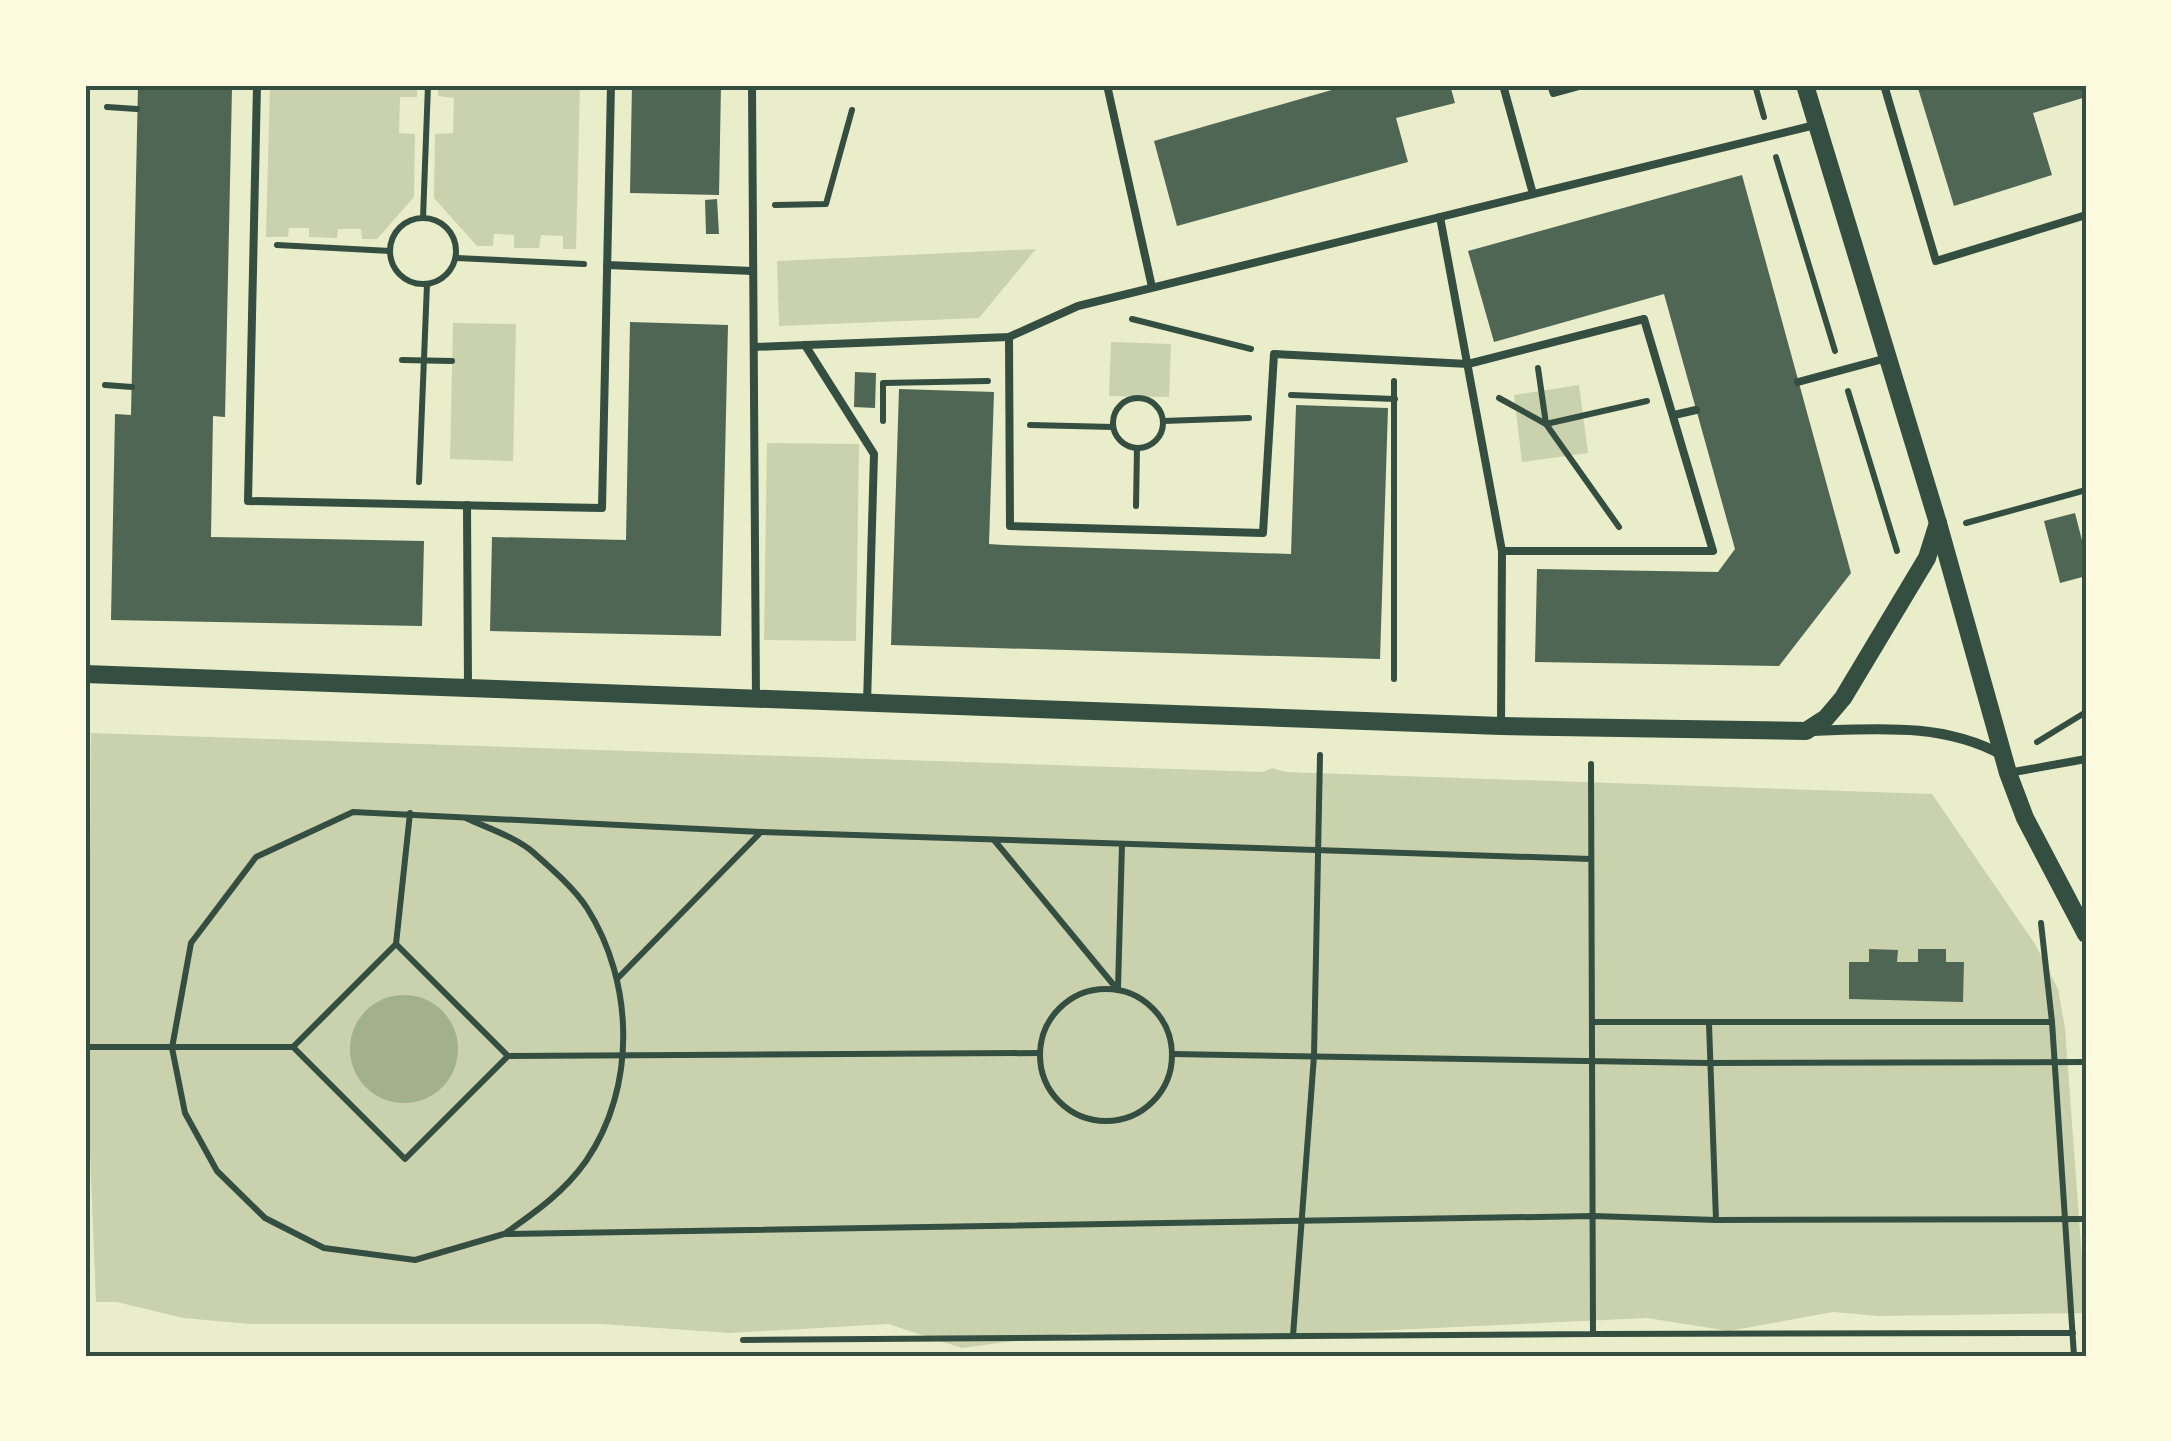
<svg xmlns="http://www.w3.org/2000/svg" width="2171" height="1441" viewBox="0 0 2171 1441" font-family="'Exo 2',sans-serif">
	<rect width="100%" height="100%" fill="#e9edc9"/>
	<g fill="#cad2ad">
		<path d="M270,85H417V97H400L399,133L415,134L414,197L377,239H362L361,229H338L337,238L309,237V228H289L288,237H266Z"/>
		<path d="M438,85H580L576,249H563V236L541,235L539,248H514V235L494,234L493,246H477L434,198L435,134L453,133L454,98L438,96Z"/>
		<path d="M1036,249L979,318L779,326L777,261Z"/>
		<path d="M453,323L516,324L513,461L450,459Z"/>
		<path d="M1111,342L1171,344L1169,397L1109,396Z"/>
		<path d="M1579,385L1588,453L1522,462L1514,395Z"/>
		<path d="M767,443L859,444L856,641L764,640Z"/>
		<path d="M91,733L1263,772L1272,768L1286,772L1932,794L2035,944L2058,989L2065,1028L2086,1313L1879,1316L1833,1312L1729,1331L1647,1318L1225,1338L1073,1333L962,1348L888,1324L729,1333L602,1324H250L183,1318L117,1302H96L88,1104Z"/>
	</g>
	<circle fill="#a3b18a" cx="404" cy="1049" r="54"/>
	<g fill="#4f6655">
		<path d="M138,85L232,88L225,417L213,416L211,537L424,541L422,626L111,620L115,414L131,415Z"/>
		<path d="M632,85H721L719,195L630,193Z"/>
		<path d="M1349,85H1450L1455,103L1396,118L1408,162L1177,226L1154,141Z"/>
		<path d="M1917,85H2086V97L2033,113L2052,175L1954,206Z"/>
		<path d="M1742,175L1851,573L1779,666L1535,662L1537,569L1718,572L1735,549L1664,294L1494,342L1468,251Z"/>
		<path d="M717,199L719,234H706L705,200Z"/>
		<path d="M630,322L728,325L721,636L490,631L492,537L626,540Z"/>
		<path d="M855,372L876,373L875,408L854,407Z"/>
		<path d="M899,389L994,392L989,544L1004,545L1291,554L1296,405L1388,408L1380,659L891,645Z"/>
		<path d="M2075,513L2086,556V576L2060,583L2044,521Z"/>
		<path d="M1869,949L1898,950L1897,962H1918V949H1946V962H1964L1963,1002L1849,999V962H1869Z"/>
	</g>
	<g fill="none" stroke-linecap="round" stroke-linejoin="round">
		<g stroke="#344e41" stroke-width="6">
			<path d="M1550,85L1553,94L1586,85"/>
			<path d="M1755,85L1764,117"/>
			<path d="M107,107L137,109"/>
			<path d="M1776,157L1835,351"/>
			<path d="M775,205L826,204L852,110"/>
			<path d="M423,218L428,85"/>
			<circle cx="423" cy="251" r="33"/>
			<path d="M277,245L390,251"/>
			<path d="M456,258L584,264"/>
			<path d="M1132,319L1251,349"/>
			<path d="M402,360L452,361"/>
			<path d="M1538,368L1546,424L1619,527"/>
			<path d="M105,385L132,387"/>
			<path d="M1848,391L1897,551"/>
			<path d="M1291,395L1395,399"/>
			<path d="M1499,398L1546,424L1647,401"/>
			<circle cx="1138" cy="423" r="25"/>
			<path d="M883,421V383L988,381"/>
			<path d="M1163,421L1249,418"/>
			<path d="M1030,425L1113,427"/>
			<path d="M419,482L427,284"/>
			<path d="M1136,506L1137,448"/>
			<path d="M1966,523L2086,490"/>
			<path d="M1394,679V381"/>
			<path d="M2037,742L2086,712"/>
			<path d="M466,818C487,828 516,837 534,853C551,868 575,889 587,908C634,982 637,1087 586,1161C565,1191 537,1211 507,1232"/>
			<path d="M994,840L1117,989"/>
			<path d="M1591,859L761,832L353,812L256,857L191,943L172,1048L185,1113L217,1171L265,1218L324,1248L415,1260L504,1234L1593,1216L1716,1220L2086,1219"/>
			<path d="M396,944L410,813"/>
			<path d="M618,978L761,832"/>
			<path d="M1118,988L1122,844"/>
			<circle cx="1106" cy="1055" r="66"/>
			<path d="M1592,1022H2052L2041,923"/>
			<path d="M2052,1022L2074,1356"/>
			<path d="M1709,1024L1716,1220"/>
			<path d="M85,1047H293L396,944L508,1056"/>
			<path d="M293,1047L405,1159L508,1056L1040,1053"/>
			<path d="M1172,1054L1708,1063L2086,1062"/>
			<path d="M1593,1334L2073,1333"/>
			<path d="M1293,1336L1314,1056L1320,755"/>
			<path d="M743,1340L1593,1334L1591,764"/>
		</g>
		<g stroke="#344e41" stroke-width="8">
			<path d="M257,85L248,501L602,508L611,85"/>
			<path d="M752,85L756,699"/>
			<path d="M1107,85L1152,287"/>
			<path d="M1503,85L1533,194"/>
			<path d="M1884,85L1936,261L2086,215"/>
			<path d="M1440,217L1502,551L1501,726"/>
			<path d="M607,265L753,271"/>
			<path d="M1009,337L1010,526L1263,533L1274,354L1468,364L1644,319L1713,551H1502"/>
			<path d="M805,345L874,454L867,704"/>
			<path d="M754,347L1009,337L1078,306L1815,125"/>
			<path d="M1798,382L1887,358"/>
			<path d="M1674,415L1696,410"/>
			<path d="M467,505L468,686"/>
			<path d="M2008,773L2086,759"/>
		</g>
		<path stroke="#344e41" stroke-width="10" d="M1809,731C1875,729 1943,722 2002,755"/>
		<g stroke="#344e41" stroke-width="18">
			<path d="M1805,85L1938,523L2008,773L2025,818L2086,934"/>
			<path d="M85,674L1501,726L1806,731L1826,718L1843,698L1927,558L1938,523"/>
		</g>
	</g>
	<rect width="2171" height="1441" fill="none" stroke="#fefae0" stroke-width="175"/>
	<rect x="88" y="88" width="1996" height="1266" fill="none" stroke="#344e41" stroke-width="4"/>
</svg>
